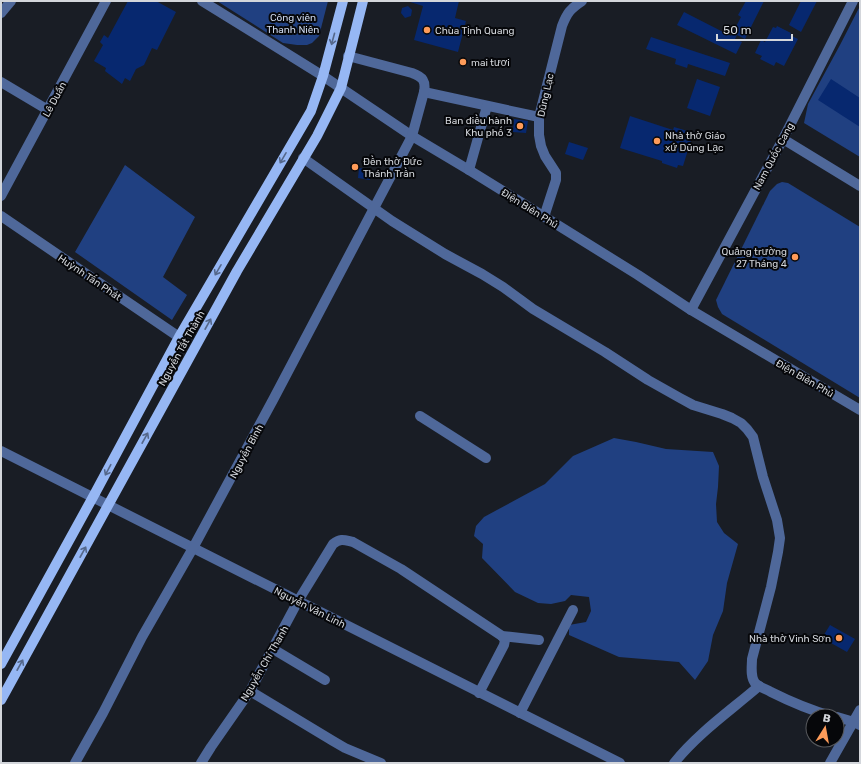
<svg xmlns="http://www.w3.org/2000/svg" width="861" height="764" viewBox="0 0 861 764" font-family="Rubik,sans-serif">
	<rect width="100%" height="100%" fill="#191d25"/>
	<g fill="#204081">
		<path d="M217,1H328L319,36L312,43L307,45H297L283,43Z"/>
		<path d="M860,6V157L804,123L808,104L840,45Z"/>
		<path d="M125,165L195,217L163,277L187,295L172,320L75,252Z"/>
		<path d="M782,182L788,183L860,227V398L722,314L718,307L716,300L770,191L777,184Z"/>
		<path d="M614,438L636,442L666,449L713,452L719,466L718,487L716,504L717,522L724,533L738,544L727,583L723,611L713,635L708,661L695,680L679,662L619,657L569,635V625L586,622L591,611L589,597L571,595L565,601L551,604L538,603L515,592L482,558L483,544L474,536L476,526L484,517L545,484L573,456Z"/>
	</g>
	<g fill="#07286f">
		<path d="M128,1H156L176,12L157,50L152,48L144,65L136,69L130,81L125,78L122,84L105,71L106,68L94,61L103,45L100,42L104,35L108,38Z"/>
		<path d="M407,1H459L455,18L466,21L458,52L414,40L423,6Z"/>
		<path d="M746,1H764L745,39L737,35L735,39L742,42L736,54L677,25L684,12L731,36L741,17L738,15Z"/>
		<path d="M801,1H817L801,32L789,25Z"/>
		<path d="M408,6L412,10L411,16L405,18L401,13L402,8Z"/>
		<path d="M777,26L791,33L790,35L798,39L784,66L776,62L774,66L760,59L762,56L755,53L761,40L765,42L773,27L776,28Z"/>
		<path d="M651,37L730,63L725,76L688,64L687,68L675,64L676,59L646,49Z"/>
		<path d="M697,79L720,87L710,116L687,108Z"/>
		<path d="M831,79L860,98V127L818,100Z"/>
		<path d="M630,116L673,130L674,127L691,132L690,133L693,134L683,166L678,165L677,168L662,163V161L620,148Z"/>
		<path d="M514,119L528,121L526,133L513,132Z"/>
		<path d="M569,142L588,148L583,160L565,154Z"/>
		<path d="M359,168L371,169L370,180L358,178Z"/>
		<path d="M830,625L855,639L847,652L822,638Z"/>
	</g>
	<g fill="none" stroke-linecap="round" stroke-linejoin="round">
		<g stroke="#4f689a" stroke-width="10">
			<path d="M202,1L323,76L412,136L469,170L638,275L691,310L860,410"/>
			<path d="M1,13L11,1"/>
			<path d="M1,82L48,110"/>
			<path d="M424,92L539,117"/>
			<path d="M783,139L860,186"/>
			<path d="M303,158L392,221L445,254L482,274L503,287L533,309L605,352L648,380L680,398L693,405L722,414L732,418L741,423L747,429L753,437L763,477L777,520L780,538L778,552L771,587L752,659C752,666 750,676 755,683C759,687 766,689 771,692C791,702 810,710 831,716"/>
			<path d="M469,170L487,106"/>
			<path d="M1,196L106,1"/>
			<path d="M1,216L179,337"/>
			<path d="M544,217L556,180V173L545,156L541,146L539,135V117L562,26C567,13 570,9 582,1"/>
			<path d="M691,310L783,139L853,1"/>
			<path d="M420,416L486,458"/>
			<path d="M1,451C208,554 413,660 620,763"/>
			<path d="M273,649L325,680"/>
			<path d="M250,691L333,741L345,748L381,763"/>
			<path d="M479,693L504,645L505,640L502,636"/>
			<path d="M520,713L573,610"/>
			<path d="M837,717L854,722L860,725"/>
			<path d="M75,763L103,713L142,637L193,548L274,398L412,136L424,92C426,81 423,77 412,73L348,56"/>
			<path d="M201,763L211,747L250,691L298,601L333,544C341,538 344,540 353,542L401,569L502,636L539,640"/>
			<path d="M674,763C698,733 730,711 759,686"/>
			<path d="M830,763L860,710"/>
		</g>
		<g stroke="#96b7f4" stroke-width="10">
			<path d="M1,664L93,497L179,337L311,111L323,76L343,1"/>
			<path d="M1,700L237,271L317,136L341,88L363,1"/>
		</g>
	</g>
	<defs><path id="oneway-shaft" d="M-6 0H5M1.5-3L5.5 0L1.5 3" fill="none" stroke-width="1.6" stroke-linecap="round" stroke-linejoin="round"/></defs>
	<g stroke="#55688b">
		<use href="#oneway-shaft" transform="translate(333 39) rotate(105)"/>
		<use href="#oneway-shaft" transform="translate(283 158) rotate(120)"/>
		<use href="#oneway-shaft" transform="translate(218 270) rotate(120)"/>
		<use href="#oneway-shaft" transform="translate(208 324) rotate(-61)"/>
		<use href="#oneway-shaft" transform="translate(145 438) rotate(-61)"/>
		<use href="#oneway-shaft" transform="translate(108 470) rotate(118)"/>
		<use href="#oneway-shaft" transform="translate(83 552) rotate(-61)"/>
		<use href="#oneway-shaft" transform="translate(20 665) rotate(-61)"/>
	</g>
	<g fill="#fe9b59" stroke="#06070a" stroke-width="1.5">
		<circle cx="427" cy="30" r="4"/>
		<circle cx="463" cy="62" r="4"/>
		<circle cx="520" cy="126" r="4"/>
		<circle cx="657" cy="141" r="4"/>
		<circle cx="355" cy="167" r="4"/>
		<circle cx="795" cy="257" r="4"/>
		<circle cx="839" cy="638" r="4"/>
	</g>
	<g text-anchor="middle" stroke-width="4" stroke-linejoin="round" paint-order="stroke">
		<g font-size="10" fill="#cdd8ed" stroke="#06070a">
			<text x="293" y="21">Công viên<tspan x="293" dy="12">Thanh Niên</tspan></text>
		</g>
		<g font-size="10" fill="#d3d6db" stroke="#06070a" text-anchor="start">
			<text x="435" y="34">Chùa Tịnh Quang</text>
			<text x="471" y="66">mai tươi</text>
			<text x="512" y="124" text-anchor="end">Ban điều hành<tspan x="512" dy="12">Khu phố 3</tspan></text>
			<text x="665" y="139">Nhà thờ Giáo<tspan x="665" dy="12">xứ Dũng Lạc</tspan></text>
			<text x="363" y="165">Đền thờ Đức<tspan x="363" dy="12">Thánh Trần</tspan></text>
			<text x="787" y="255" text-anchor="end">Quảng trường<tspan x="787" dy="12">27 Tháng 4</tspan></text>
			<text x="831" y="642" text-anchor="end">Nhà thờ Vinh Sơn</text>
		</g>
		<g font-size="10" fill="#d3d6db" stroke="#06070a">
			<text transform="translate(545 95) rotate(-77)" y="4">Dũng Lạc</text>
			<text transform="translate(54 99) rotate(-62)" y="4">Lê Duẩn</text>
			<text transform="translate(773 156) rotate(-62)" y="4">Nam Quốc Cang</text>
			<text transform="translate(530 208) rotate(32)" y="4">Điện Biên Phủ</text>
			<text transform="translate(90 277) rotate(34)" y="4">Huỳnh Tấn Phát</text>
			<text transform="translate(181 348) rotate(-61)" y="4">Nguyễn Tất Thành</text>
			<text transform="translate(805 378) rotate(30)" y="4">Điện Biên Phủ</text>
			<text transform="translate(246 451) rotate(-62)" y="4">Nguyễn Bình</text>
			<text transform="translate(310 607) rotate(27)" y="4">Nguyễn Văn Linh</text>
			<text transform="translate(264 663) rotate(-60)" y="4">Nguyễn Chí Thanh</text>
		</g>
	</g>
	<rect width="861" height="764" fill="none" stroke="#d3d6db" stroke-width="4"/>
	<g transform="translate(825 728) rotate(11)"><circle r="19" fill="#06070a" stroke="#585a5e"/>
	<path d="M0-3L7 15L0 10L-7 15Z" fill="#fe9b59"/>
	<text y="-6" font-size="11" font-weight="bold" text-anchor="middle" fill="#d3d6db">B</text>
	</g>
	<path d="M717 34v6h75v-6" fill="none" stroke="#d3d6db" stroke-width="2"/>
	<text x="723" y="34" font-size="12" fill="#d3d6db" stroke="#06070a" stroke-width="3" paint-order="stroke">50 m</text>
</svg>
